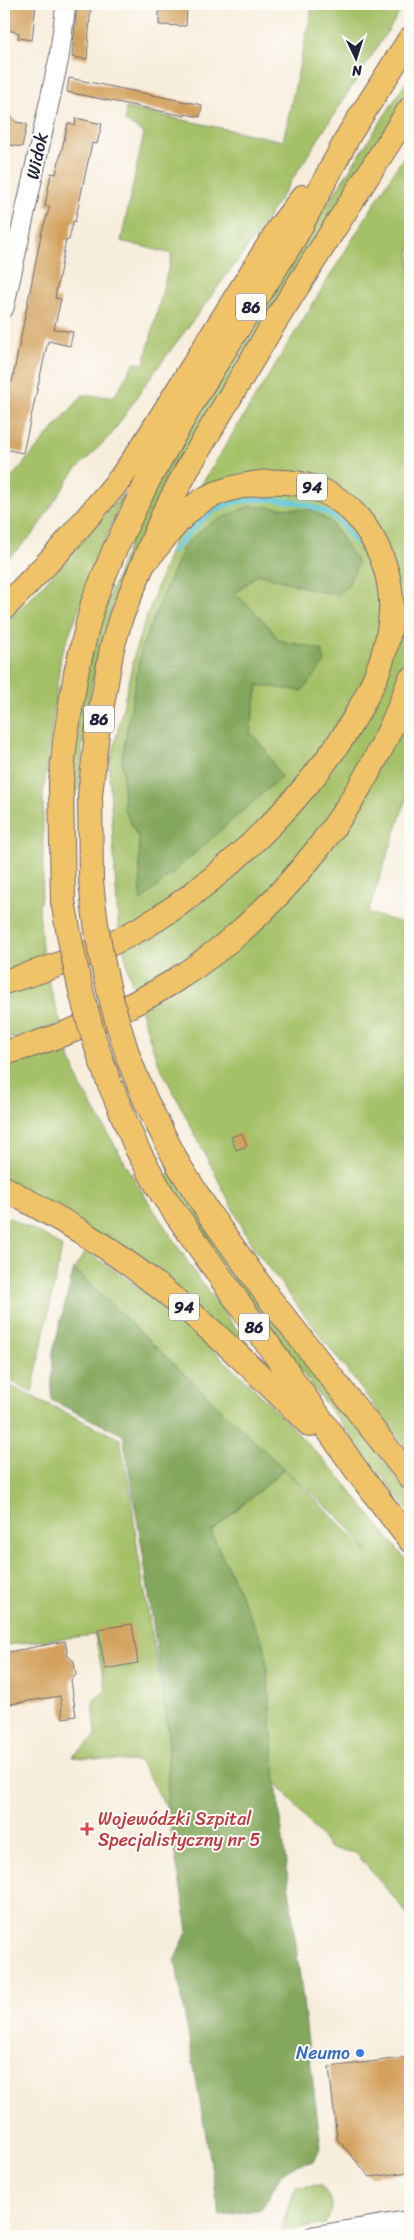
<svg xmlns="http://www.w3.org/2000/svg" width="414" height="2240" viewBox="0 0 414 2240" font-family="Sriracha,sans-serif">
	<rect width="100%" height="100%" fill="#fdfcf7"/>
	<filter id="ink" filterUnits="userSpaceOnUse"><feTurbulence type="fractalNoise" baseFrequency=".02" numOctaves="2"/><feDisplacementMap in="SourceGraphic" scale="10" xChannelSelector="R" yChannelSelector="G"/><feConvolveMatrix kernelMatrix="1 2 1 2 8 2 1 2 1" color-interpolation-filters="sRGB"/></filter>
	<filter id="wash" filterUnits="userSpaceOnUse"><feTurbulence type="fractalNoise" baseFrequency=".0096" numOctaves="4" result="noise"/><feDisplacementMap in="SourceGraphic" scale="20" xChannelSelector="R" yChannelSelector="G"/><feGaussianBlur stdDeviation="1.12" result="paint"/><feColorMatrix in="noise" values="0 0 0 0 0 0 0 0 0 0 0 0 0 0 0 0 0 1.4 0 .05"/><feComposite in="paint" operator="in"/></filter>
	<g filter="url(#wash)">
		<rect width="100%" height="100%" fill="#f7eddc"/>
		<g fill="#a4c168" stroke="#637252" fill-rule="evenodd">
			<path d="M313,4H405L256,236L150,378L111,435L73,473L33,534L4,563V486L83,395L114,397L134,363L144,364L172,254L121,241L144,133L125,121L126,108L283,141Z"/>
			<path d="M410,76V90L155,507C141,538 125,569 114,602C93,662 83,725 79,789L75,794L71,792L76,724L97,628L135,529L178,445L271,292Z"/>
			<path d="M410,146V769L404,785L410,788L368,913L410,925V1453L252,1246L157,1060L130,978L118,923L109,770L137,644L182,516ZM249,506L338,594L322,592L258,574L235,594L268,625L278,640L322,650L302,691L258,684L250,732L264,748L141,901L139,839Z"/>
			<path d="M124,493L61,655L43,795V881L39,908L43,961L4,973V624L47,581Z"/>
			<path d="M47,977L61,1024L4,1041V995Z"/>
			<path d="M67,1049L80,1085L139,1187L197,1276L279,1386L4,1181V1066Z"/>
			<path d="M172,1172L327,1388L410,1495V1512L318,1394L184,1214L164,1176Z"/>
			<path d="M4,1215L47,1237L62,1247L32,1392L4,1378Z"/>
			<path d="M86,1251L129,1280L190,1329L249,1383L337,1474L410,1565V1917L356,1853L330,1848L276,1782L265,1648L211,1532L284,1469L369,1553L345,1523L267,1454L74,1269Z"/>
			<path d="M4,1383L120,1439L131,1495L138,1553L169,1734L167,1808L140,1762L72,1757L96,1736L93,1701L106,1690L95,1635L4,1645Z"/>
			<path d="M320,2185C332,2197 335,2209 325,2224L282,2231V2226L296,2187Z"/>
		</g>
		<g fill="#83a75c" stroke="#52644c">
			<path d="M249,506L312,510L331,522L358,563L347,587L338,594L322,592L258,574L235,593L268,625L278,640L322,650L325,662L302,691L258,685L250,732L264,748L281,777L141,901L139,839L124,810L122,757L142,646L184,545L209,524Z"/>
			<path d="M74,1269L284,1469L211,1532L265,1648L276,1782L321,2148L312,2162L295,2165L281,2174L262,2209L220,2216L175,1959L188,1930L167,1808L169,1734L143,1554L123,1435L51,1400L53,1351Z"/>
		</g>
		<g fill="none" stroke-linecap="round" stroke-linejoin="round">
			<path stroke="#5dc6d9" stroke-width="5" d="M172,552C187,535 205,513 227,505C259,494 318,499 341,524C347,529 350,537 355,543"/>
		</g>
		<g id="blocks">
			<g fill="#d3a15d">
				<path d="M4,4H36L32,40L18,38L19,33L4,29Z"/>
				<path d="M77,4H91L87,59L72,57Z"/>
				<path d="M159,4H187L186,26L159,25Z"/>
				<path d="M69,78L202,105L200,117L185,114V116L67,92Z"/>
				<path d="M4,109L16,122L27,124L22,147L4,144Z"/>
				<path d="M76,118L102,124L97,144L92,143L75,222L73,221L69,240H66L55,298L61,299L54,329L73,332L70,346L48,341L23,453L4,449V380L12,382L41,235L50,206H45L51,173L56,174L68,123L75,125Z"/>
				<path d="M242,1133L247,1146L236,1150L231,1137Z"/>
				<path d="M132,1624L138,1663L105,1669L98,1629Z"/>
				<path d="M65,1641L68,1656L74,1661L76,1675L71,1680L76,1716L63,1718L60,1696L4,1705V1653Z"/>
				<path d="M410,2057V2172L370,2177L337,2139L329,2067Z"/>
			</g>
		</g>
	</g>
	<g filter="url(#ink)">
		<use href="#blocks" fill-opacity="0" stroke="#6d6973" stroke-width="1"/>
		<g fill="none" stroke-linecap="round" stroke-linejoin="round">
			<g stroke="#6d6973" stroke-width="21">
				<g id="minor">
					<path d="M4,308L59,58L66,4"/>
					<path d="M313,2236L410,2220"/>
				</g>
			</g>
			<g stroke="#6d6973" stroke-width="26">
				<g id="major">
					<path d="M4,608L58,552L120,479L143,446L280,227L303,197"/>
					<path d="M91,881L90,795L97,733L112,648L121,617L164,513L190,464L271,328L410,109"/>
					<path d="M63,901L61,783L65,741L76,673L93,603L114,551L148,480L200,389L296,235L350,133L410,39"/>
					<path d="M4,982C56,967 111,948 157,919C247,862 387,723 391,611C393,564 365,508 320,490C297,480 271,480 247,485C232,488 216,492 203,500C179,515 162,543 143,564"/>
					<path d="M4,1053C57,1039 127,1011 174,981C283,912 367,801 410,680"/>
					<path d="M130,1062L145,1099L178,1164L210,1215L269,1298L410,1477"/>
					<path d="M109,1082L137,1149L162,1194L360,1475L410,1540"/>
					<path d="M4,1188C29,1202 55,1216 80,1231C166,1284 239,1354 310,1425"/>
				</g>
			</g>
			<use href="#minor" stroke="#fff" stroke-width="19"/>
			<use href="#major" stroke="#f1c369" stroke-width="24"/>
			<g stroke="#6d6973" stroke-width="26" stroke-linecap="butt">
				<g id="major-bridge">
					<path d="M91,881C97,947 109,999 130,1062"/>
					<path d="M63,901C74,964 86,1022 109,1082"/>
				</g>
			</g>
			<use href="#major-bridge" stroke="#f1c369" stroke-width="24"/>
		</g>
	</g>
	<path fill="#e0444e" stroke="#fdfcf7" stroke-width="2" d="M84.5 1821.5h5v5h5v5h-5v5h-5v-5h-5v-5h5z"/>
	<circle fill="#3f7fe0" stroke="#fdfcf7" stroke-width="2" cx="360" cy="2053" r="5"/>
	<g text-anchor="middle" stroke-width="4" stroke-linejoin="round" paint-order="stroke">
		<g fill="#fdfcf7" stroke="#646373" stroke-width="1">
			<rect x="236" y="293.5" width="30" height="27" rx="4"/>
			<rect x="297" y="473.5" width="30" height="27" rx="4"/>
			<rect x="84" y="705.5" width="30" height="27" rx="4"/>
			<rect x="169" y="1293.5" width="30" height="27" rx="4"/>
			<rect x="239" y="1313.5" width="30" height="27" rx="4"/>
		</g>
		<g font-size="16" font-weight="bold" fill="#22223b">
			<text x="251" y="313">86</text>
			<text x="312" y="493">94</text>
			<text x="99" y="725">86</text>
			<text x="184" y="1313">94</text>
			<text x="254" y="1333">86</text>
		</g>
		<g font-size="18" fill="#22223b" stroke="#fdfcf7">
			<text transform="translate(37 156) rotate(-78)" y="6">Widok</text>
		</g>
		<g font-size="18" fill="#be3a42" stroke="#fdfcf7" text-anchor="start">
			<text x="98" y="1825">Wojewódzki Szpital<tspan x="98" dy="21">Specjalistyczny nr 5</tspan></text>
		</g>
		<g font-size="18" fill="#366cbe" stroke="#fdfcf7" text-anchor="end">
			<text x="350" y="2059">Neumo</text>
		</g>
	</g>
	<rect width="414" height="2240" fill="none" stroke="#fdfcf7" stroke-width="20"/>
	<g transform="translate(356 58) rotate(176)" stroke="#fdfcf7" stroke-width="4" paint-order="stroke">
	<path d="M0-4L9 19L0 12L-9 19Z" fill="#22223b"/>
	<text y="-8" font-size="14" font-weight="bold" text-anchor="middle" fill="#22223b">N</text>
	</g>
</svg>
